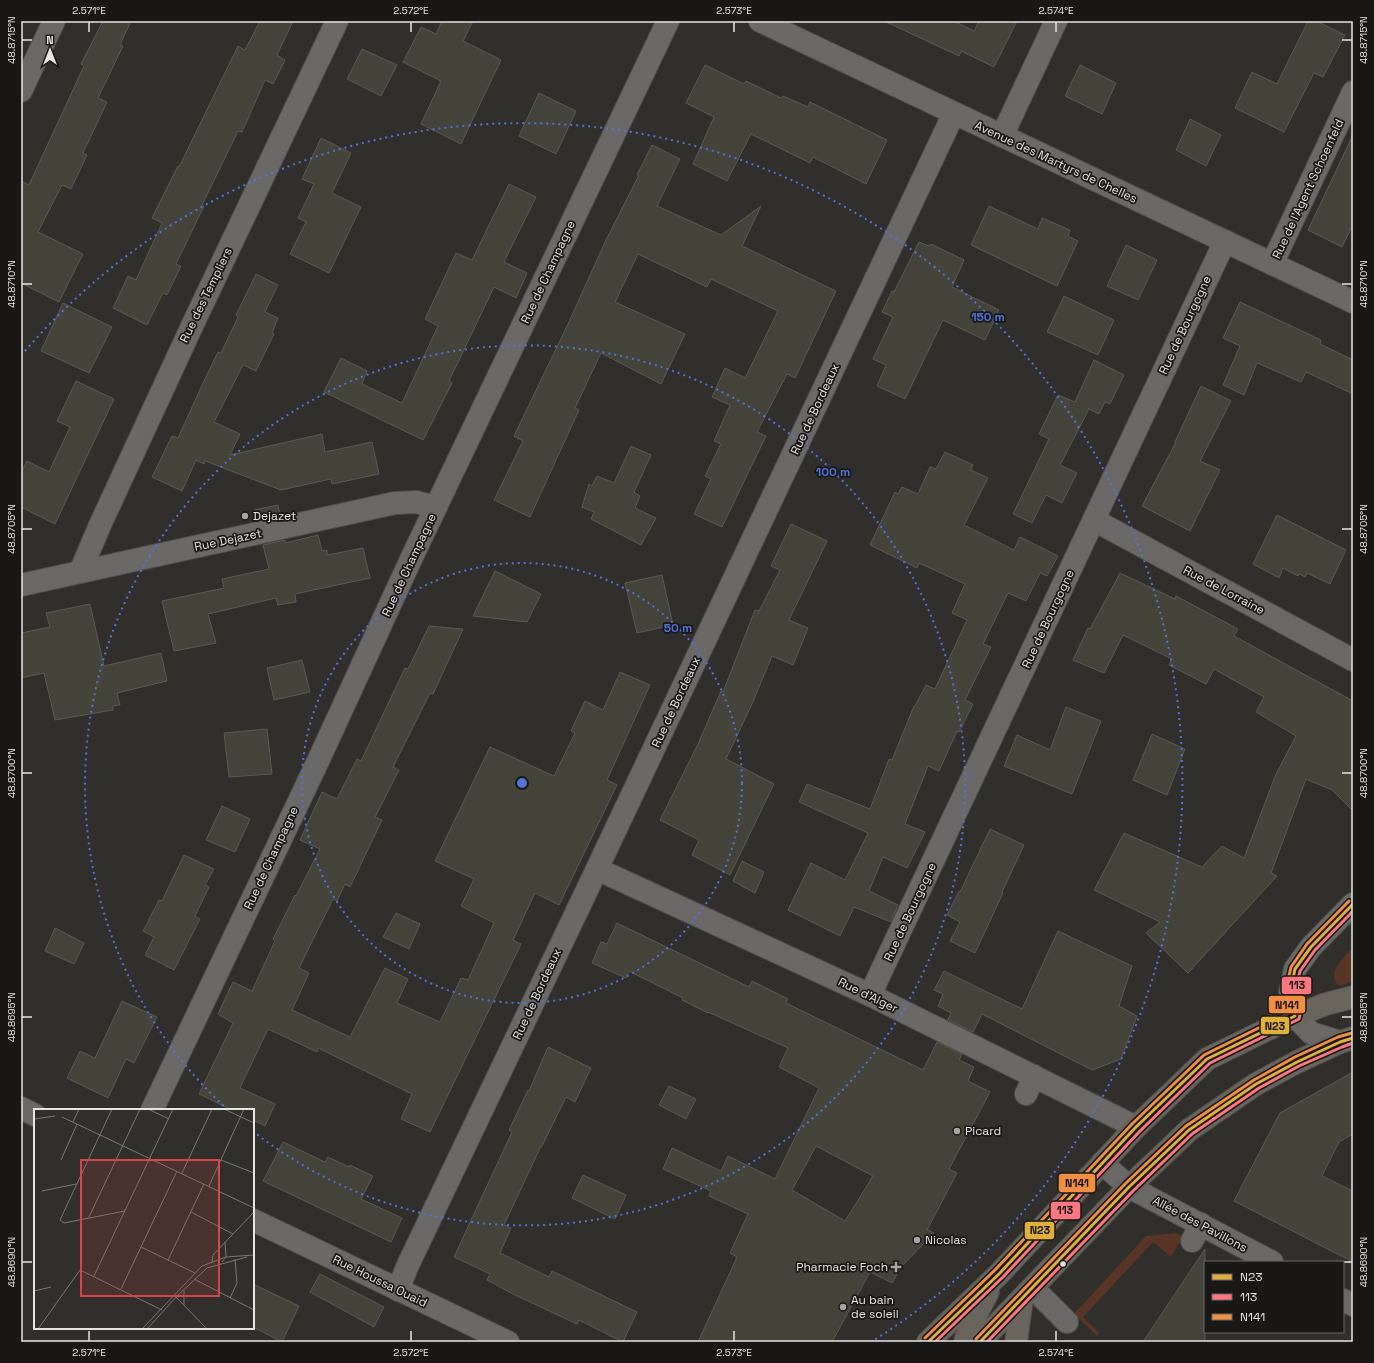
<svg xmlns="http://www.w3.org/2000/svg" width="1374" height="1363" viewBox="0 0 1374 1363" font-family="'Space Grotesk',sans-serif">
	<rect width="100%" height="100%" fill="#312f2c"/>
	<g fill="#583525">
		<path d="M1353,947V981L1339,986C1325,973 1344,957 1353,947Z"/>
		<path d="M1176,1233L1183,1236L1171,1257L1153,1242L1083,1317L1099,1333L1097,1336L1074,1314L1146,1236Z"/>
	</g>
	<g fill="#45443b" stroke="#5a5956" fill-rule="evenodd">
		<path d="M103,21H131L120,45L123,46L98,98L107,102L83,153L87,155L71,189L62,185L38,232L83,254L59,302L21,283V181L29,185L84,66L81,64Z"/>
		<path d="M260,21H293L277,55L285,60L273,84L265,80L242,132L238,131L202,205L204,206L176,264L181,266L167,295L163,293L147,325L113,308L128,276L136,280L162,223L152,218L178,166L179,167L238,46L245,50Z"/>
		<path d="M442,21H473L463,41L501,60L461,144L421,124L441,81L403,62L421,27L436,34Z"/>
		<path d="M884,21H954L974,31L979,21H1017L994,67L961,51L959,56Z"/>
		<path d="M1308,21H1316L1345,35L1323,77L1314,73L1284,132L1235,108L1252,72L1277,84Z"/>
		<path d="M362,49L397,65L381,96L347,79Z"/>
		<path d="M705,65L744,84L746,81L781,98L783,96L808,107L810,102L887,140L866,184L813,157L810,163L751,134L727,181L693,164L714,117L686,103Z"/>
		<path d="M1080,65L1116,83L1102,114L1065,96Z"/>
		<path d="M539,93L576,111L556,154L519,136Z"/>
		<path d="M1190,119L1221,135L1206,166L1176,150Z"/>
		<path d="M1353,135V224L1342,247L1308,230Z"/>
		<path d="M321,138L351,153L332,193L361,207L329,273L290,254L306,222L298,218L314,184L302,179Z"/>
		<path d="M652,145L680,159L657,206L721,235L761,206L742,246L836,291L795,378L787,374L757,432L766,436L722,527L694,514L711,479L705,476L721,444L714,441L730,405L712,397L725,368L745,378L778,311L711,279L707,287L638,254L615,302L685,334L661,384L601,353L575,408L579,410L530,517L494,500L523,441L514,436L568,324L606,240L639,175H637Z"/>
		<path d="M509,184L536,197L504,262L527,273L516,298L494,287L449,381L452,383L423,440L324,392L341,358L367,371L362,384L402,403L438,326L425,319L456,253L472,260Z"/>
		<path d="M989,206L1038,229L1042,218L1070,230L1068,236L1078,241L1057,286L971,245Z"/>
		<path d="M919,242L929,246L931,244L964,260L952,287L999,310L985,340L943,320L905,399L877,386L886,365L873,359L893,317L882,312L892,291L894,292Z"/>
		<path d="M1126,245L1157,260L1138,300L1107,286Z"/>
		<path d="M256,274L278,285L265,312L278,318L272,333L274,334L256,371L243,365L214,422L240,434L230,455L322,434L325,452L372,442L379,474L332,484L331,479L281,490L205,461L204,464L196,460L182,491L152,477L172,436L178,438L203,383L218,352L221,353L238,317L236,315Z"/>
		<path d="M1064,296L1114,320L1098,355L1047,332Z"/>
		<path d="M1240,302L1321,340L1320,344L1353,360V394L1306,372L1301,382L1257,363L1244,395L1223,385L1240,346L1223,338Z"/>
		<path d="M63,303L112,327L89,373L41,351Z"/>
		<path d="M1094,360L1124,375L1110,404L1105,402L1099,414L1089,409L1060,465L1077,473L1062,503L1046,495L1032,523L1013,514L1049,439L1039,434L1058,395L1075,402Z"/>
		<path d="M76,381L114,399L55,524L21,507V473L27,461L49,472L70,427L57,421Z"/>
		<path d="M1201,386L1231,401L1200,461L1220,470L1190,531L1142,506L1176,442H1175Z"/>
		<path d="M631,446L651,455L634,492L640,496L635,508L656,518L641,545L591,519L594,512L582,507L589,484L592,486L597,476L614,483Z"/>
		<path d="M945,452L973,465L971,470L988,478L964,525L1014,550L1020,537L1058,556L1047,576L1040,573L1026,601L1008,593L983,644L991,647L965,700L973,704L959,732L957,731L939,771L928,766L905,824L925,832L907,868L883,857L869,891L898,905L891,922L854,907L840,936L788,910L811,863L845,880L868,833L799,802L807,784L870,809L889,759L892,760L914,706H915L926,685L935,689L967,620L952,613L965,584L919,563L917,568L870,545L895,492L898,494L902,487L918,494L930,467L936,469Z"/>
		<path d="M278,505L280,515L257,521L254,510Z"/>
		<path d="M1277,515L1346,550L1330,584L1307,573L1305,577L1299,574L1298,576L1283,568L1279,578L1253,564Z"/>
		<path d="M791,524L827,541L789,620L808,628L793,665L772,656L752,704L726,759L774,784L730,875L692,855L699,840L660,820L698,744L721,691L723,692L755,610L759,611L780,570L771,566Z"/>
		<path d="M318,535L322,551L327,550V555L363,548L370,578L295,594L296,602L278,605L276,598L208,614L216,643L174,651L162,601L224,588L222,579L269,569L263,545L285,540V543Z"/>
		<path d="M495,571L541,594L527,622L473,616Z"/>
		<path d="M1120,573L1175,599L1176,596L1238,629L1234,636L1353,701V811L1332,790L1306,779L1271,873L1277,876L1188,973L1146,933L1160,922L1094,890L1124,833L1202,867L1222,846L1244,858L1276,774L1296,736L1256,712L1264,697L1214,669L1206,684L1169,665L1172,659L1123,635L1104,673L1073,660L1088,628L1090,629Z"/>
		<path d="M662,575L673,625L637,633L625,583Z"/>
		<path d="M90,604L104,666L161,653L167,681L117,693L120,705L113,706V710L55,720L44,673L21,678V633L50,627L46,613Z"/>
		<path d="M429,626L463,629L433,694L430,693L393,767L399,770L375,817L382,820L350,887L345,884L337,901L333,899L299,968L309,973L292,1010L350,1037L385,968L408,979L397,1003L440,1022L461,978L468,980L494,923L461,906L474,879L435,861L490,747L554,776L575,733L571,731L585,701L603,710L620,672L650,685L607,780L617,785L559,905L535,893L513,940L521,944L430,1132L401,1119L412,1094L318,1048L317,1052L268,1029L240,1088L275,1104L265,1126L253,1120V1110H232L199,1094L233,1023L218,1014L233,982L252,991L275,941L273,939L295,895L296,896L320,849L300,840L322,792L337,799L357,759L361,761L405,668L408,669Z"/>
		<path d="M302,660L310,692L274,700L267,668Z"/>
		<path d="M1066,707L1101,721L1072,794L1004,766L1017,735L1050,750Z"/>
		<path d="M267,729L272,774L229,777L224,733Z"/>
		<path d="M1152,734L1185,749L1167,795L1133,780Z"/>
		<path d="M222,806L250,819L235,852L206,840Z"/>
		<path d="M990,829L1024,845L1002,892L1003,893L975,953L950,941L960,922L947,915L959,891L960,892Z"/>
		<path d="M184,855L214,869L205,885L209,887L195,916L200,919L174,970L145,955L154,937L143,931L159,900L162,901Z"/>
		<path d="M742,861L764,872L755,893L733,881Z"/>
		<path d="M396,913L420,924L409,949L383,937Z"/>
		<path d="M617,923L749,987L752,981L788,999L786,1003L923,1070L937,1042L962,1054L959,1060L974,1067L968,1081L990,1092L949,1169L957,1173L927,1230L934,1233L901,1267L892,1283L870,1272L832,1342H698L737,1257L730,1253L748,1214L709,1196L711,1191L663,1169L672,1148L721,1171L728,1156L775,1179L819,1088L779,1067L788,1048L708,1012V1013L682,1000L683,998L629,971L626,978L592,963L601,942L607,944ZM816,1146L873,1176L845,1221L792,1190Z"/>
		<path d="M55,928L84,943L74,964L45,951Z"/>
		<path d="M1058,931L1132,966L1119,1006L1137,1016L1121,1059L1092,1070L982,1014L973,1032L948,1020L951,1013L938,1006L943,994L934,990L944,971L1022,1009Z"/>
		<path d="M122,1001L157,1017L134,1063L126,1059L108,1098L67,1078L80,1051L95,1058Z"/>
		<path d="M548,1047L591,1068L575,1102L566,1097L542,1146H541L504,1225L511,1228L500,1253L549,1277L552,1271L637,1312L623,1342L579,1320L577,1324L513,1294L487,1280L490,1274L454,1257L512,1132L509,1130L528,1090L529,1091Z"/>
		<path d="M1353,1072V1134L1339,1142L1322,1176L1353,1191V1262L1234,1201L1280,1113Z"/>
		<path d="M669,1086L696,1099L686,1119L659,1105Z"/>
		<path d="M283,1142L325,1162L328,1157L349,1167L350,1165L373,1176L361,1199L402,1218L391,1242L263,1181Z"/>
		<path d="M583,1175L626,1195L615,1219L572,1198Z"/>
		<path d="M1205,1249V1342H1143Z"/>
		<path d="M320,1274L384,1307L374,1327L310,1292Z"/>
		<path d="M253,1284L299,1306L282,1342L253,1327Z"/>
	</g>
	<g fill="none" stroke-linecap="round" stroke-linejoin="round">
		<g stroke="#4e4d4b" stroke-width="24">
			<g id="minor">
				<path d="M760,21L1353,302"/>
				<path d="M21,91L54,21"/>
				<path d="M1002,136L1056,21"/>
				<path d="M1272,264L1353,92"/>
				<path d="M1094,520L1353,660"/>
				<path d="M80,572L100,525L192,326L337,21"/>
				<path d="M21,585L395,503L416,502L436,507"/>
				<path d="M597,869L870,995L1136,1127"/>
				<path d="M870,995L1225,241"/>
				<path d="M1340,1042L1311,1033L1295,1016L1290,993L1295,969L1311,947L1353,904"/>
				<path d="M1026,1094L1034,1076"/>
				<path d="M21,1108L35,1115"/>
				<path d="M152,1110L319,759L412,557L668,21"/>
				<path d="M1102,1163L1129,1187L1272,1262"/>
				<path d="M253,1220L508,1342"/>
				<path d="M1192,1241L1201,1224"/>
				<path d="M1033,1288L1067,1322"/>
				<path d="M398,1290L407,1267L597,869L954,113"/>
				<path d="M1343,1300L1353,1305"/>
			</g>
		</g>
		<g stroke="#4e4d4b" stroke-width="24">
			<g id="major">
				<path d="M928,1342L999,1274L1136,1127L1207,1059L1295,1016L1326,1004L1353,997"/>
				<path d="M965,1342L969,1328L988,1292"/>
				<path d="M980,1342L1129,1187L1189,1130L1256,1084L1297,1062L1340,1042L1353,1038"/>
				<path d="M1016,1342L1022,1299"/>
			</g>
		</g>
		<use href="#minor" stroke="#6a6967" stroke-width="22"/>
		<use href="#major" stroke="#6a655c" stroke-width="22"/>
		<g stroke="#191816" stroke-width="6">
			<g id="bus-1">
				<path d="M928,1342L999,1274L1136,1127L1207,1059L1295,1016L1290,993L1295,969L1311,947L1353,904"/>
				<path d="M980,1342L1129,1187L1189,1130L1256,1084L1297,1062L1340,1042L1353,1038"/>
			</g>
		</g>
		<g stroke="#191816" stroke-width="6">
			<g id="bus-2">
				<path d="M935,1342L1003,1277L1140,1131L1210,1063L1299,1019L1300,1015L1295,993L1300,971L1315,950L1353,911"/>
				<path d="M987,1342L1133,1191L1192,1134L1259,1088L1299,1066L1342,1047L1353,1043"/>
			</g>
		</g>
		<g stroke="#191816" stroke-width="6">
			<g id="bus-3">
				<path d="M925,1338L995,1270L1132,1124L1204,1055L1289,1013L1285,993L1291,967L1307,944L1349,901"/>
				<path d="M976,1339L1125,1184L1186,1126L1254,1080L1295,1057L1338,1037L1352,1033"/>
			</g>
		</g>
		<use href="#bus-1" stroke="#e0b03a" stroke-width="3"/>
		<use href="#bus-2" stroke="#fd7680" stroke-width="3"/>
		<use href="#bus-3" stroke="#f28e42" stroke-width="3"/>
	</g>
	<path fill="none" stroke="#e7e5e2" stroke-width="1.5" d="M89,22V32M411,22V32M734,22V32M1056,22V32M22,40H32M1342,40H1352M22,284H32M1342,284H1352M22,529H32M1342,529H1352M22,773H32M1342,773H1352M22,1017H32M1342,1017H1352M22,1262H32M1342,1262H1352M89,1331V1341M411,1331V1341M734,1331V1341M1056,1331V1341"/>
	<g fill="none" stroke="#5074da" stroke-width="2" stroke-dasharray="2 4">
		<circle cx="522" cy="783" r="220"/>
		<path d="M228 1110A440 440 0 1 1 254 1132"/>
		<path d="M25 351A659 659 0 1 1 871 1342"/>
	</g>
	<g fill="#a7a5a2" stroke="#191816" stroke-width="1.5">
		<circle cx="245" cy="516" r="4"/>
		<circle cx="957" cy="1131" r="4"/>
		<circle cx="917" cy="1240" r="4"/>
		<path d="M894 1261h4v4h4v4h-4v4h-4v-4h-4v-4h4z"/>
		<circle cx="843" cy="1307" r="4"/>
	</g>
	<circle fill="#e7e5e2" stroke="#191816" stroke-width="1.5" cx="1063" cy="1264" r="3.5"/>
	<g text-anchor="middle" stroke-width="3.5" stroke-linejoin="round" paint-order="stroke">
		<g font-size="12" fill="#e7e5e2" stroke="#191816">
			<text transform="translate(1056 162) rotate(25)" y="4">Avenue des Martyrs de Chelles</text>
			<text transform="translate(1308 189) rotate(-65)" y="4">Rue de l'Agent Schoenfeld</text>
			<text transform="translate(548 272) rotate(-65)" y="4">Rue de Champagne</text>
			<text transform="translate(206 295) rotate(-64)" y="4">Rue des Templiers</text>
			<text transform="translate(1185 325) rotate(-65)" y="4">Rue de Bourgogne</text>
			<text transform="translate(815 409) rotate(-65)" y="4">Rue de Bordeaux</text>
			<text transform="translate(228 540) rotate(-12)" y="4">Rue Dejazet</text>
			<text transform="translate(409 565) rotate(-65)" y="4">Rue de Champagne</text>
			<text transform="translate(1224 590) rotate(28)" y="4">Rue de Lorraine</text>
			<text transform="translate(1048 619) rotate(-65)" y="4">Rue de Bourgogne</text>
			<text transform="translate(676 702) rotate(-65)" y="4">Rue de Bordeaux</text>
			<text transform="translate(271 858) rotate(-65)" y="4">Rue de Champagne</text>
			<text transform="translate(910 912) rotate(-65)" y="4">Rue de Bourgogne</text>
			<text transform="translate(537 994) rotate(-65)" y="4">Rue de Bordeaux</text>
			<text transform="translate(868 995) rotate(26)" y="4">Rue d'Alger</text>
			<text transform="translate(1200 1224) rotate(28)" y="4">Allée des Pavillons</text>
			<text transform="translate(380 1281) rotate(26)" y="4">Rue Houssa Ouaid</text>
		</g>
		<g font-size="12" fill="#e7e5e2" stroke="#191816" text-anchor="start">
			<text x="253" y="520">Dejazet</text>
			<text x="965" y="1135">Picard</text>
			<text x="925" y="1244">Nicolas</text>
			<text x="888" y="1271" text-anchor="end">Pharmacie Foch</text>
			<text x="851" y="1304">Au bain<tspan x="851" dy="14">de soleil</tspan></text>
		</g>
	</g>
	<g transform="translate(34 1109)">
		<rect width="220" height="220" fill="#312f2c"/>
		<path fill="none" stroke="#7a7875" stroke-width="1" d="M78,0L26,111L30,114L91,102M114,0L135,10M190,0L220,14M28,8L220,99M0,10L21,7M39,13L45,0M27,51L43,15M187,51L220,64M148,64L178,0M175,77L210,0M8,82L42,75M157,103L199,125M55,108L106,0M107,138L161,164M134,151L170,75M188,153L192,148L191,133M178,154L179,146L220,103M60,167L139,0M160,170L220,201M87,180L143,62M150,181V196M0,182L17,178M142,188L173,159L213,148M142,188L173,220M196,189L203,174L201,150M4,220L46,161L128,201M108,220L168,157L192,148L220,146M113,220L144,186"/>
		<path fill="#d94444" fill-opacity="0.15" stroke="#d94444" stroke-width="2" d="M47,51H185V187H47Z"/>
		<rect width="220" height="220" fill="none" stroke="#e7e5e2" stroke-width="2"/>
	</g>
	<circle cx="522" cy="783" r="6" fill="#5074da" stroke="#191816" stroke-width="2"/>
	<g font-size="12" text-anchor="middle" font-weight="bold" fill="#5074da" stroke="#191816" stroke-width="3.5" stroke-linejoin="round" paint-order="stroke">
		<text x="988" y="321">150 m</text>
		<text x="833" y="476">100 m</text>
		<text x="678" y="632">50 m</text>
	</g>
	<g stroke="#191816" stroke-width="1.5">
		<rect x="1281" y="976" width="31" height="19" rx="4" fill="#fd7680"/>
		<rect x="1268" y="995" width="38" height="19" rx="4" fill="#f28e42"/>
		<rect x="1260" y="1016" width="30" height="19" rx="4" fill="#e0b03a"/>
		<rect x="1058" y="1173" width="38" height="20" rx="4" fill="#f28e42"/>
		<rect x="1050" y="1201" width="31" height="19" rx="4" fill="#fd7680"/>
		<rect x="1024" y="1221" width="31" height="19" rx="4" fill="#e0b03a"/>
	</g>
	<g font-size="11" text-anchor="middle" font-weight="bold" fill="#111">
		<text x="1297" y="989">113</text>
		<text x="1287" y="1009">N141</text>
		<text x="1275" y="1030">N23</text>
		<text x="1077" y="1187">N141</text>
		<text x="1065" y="1214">113</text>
		<text x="1040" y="1234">N23</text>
	</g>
	<rect width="1374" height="1363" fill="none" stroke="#191816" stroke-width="44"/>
	<rect x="1204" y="1261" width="140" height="72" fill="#191816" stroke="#6b6a68"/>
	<rect x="1212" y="1274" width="20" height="6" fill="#e0b03a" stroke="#6b6a68"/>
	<text x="1240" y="1281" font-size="12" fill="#e7e5e2">N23</text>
	<rect x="1212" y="1294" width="20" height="6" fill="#fd7680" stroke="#6b6a68"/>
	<text x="1240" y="1301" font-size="12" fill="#e7e5e2">113</text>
	<rect x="1212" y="1314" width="20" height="6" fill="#f28e42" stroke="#6b6a68"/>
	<text x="1240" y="1321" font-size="12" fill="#e7e5e2">N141</text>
	<g transform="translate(50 50)" stroke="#191816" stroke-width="3" paint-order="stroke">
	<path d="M0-3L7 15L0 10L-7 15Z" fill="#e7e5e2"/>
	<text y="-6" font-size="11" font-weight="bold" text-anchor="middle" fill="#e7e5e2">N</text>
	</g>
	<rect x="22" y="22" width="1330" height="1319" fill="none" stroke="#e7e5e2" stroke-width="1.5"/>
	<g font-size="10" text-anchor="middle" fill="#e7e5e2">
		<text x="89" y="14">2.571°E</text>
		<text x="411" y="14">2.572°E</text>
		<text x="734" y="14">2.573°E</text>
		<text x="1056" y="14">2.574°E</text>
		<text transform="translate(11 40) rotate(-90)" y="4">48.8715°N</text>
		<text transform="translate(1363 40) rotate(-90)" y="4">48.8715°N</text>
		<text transform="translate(11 284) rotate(-90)" y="4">48.8710°N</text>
		<text transform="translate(1363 284) rotate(-90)" y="4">48.8710°N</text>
		<text transform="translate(11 529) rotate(-90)" y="4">48.8705°N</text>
		<text transform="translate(1363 529) rotate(-90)" y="4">48.8705°N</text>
		<text transform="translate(11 773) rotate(-90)" y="4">48.8700°N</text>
		<text transform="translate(1363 773) rotate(-90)" y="4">48.8700°N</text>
		<text transform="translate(11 1017) rotate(-90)" y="4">48.8695°N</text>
		<text transform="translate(1363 1017) rotate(-90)" y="4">48.8695°N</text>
		<text transform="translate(11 1262) rotate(-90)" y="4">48.8690°N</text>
		<text transform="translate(1363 1262) rotate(-90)" y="4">48.8690°N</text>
		<text x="89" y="1356">2.571°E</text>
		<text x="411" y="1356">2.572°E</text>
		<text x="734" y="1356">2.573°E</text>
		<text x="1056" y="1356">2.574°E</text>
	</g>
</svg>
